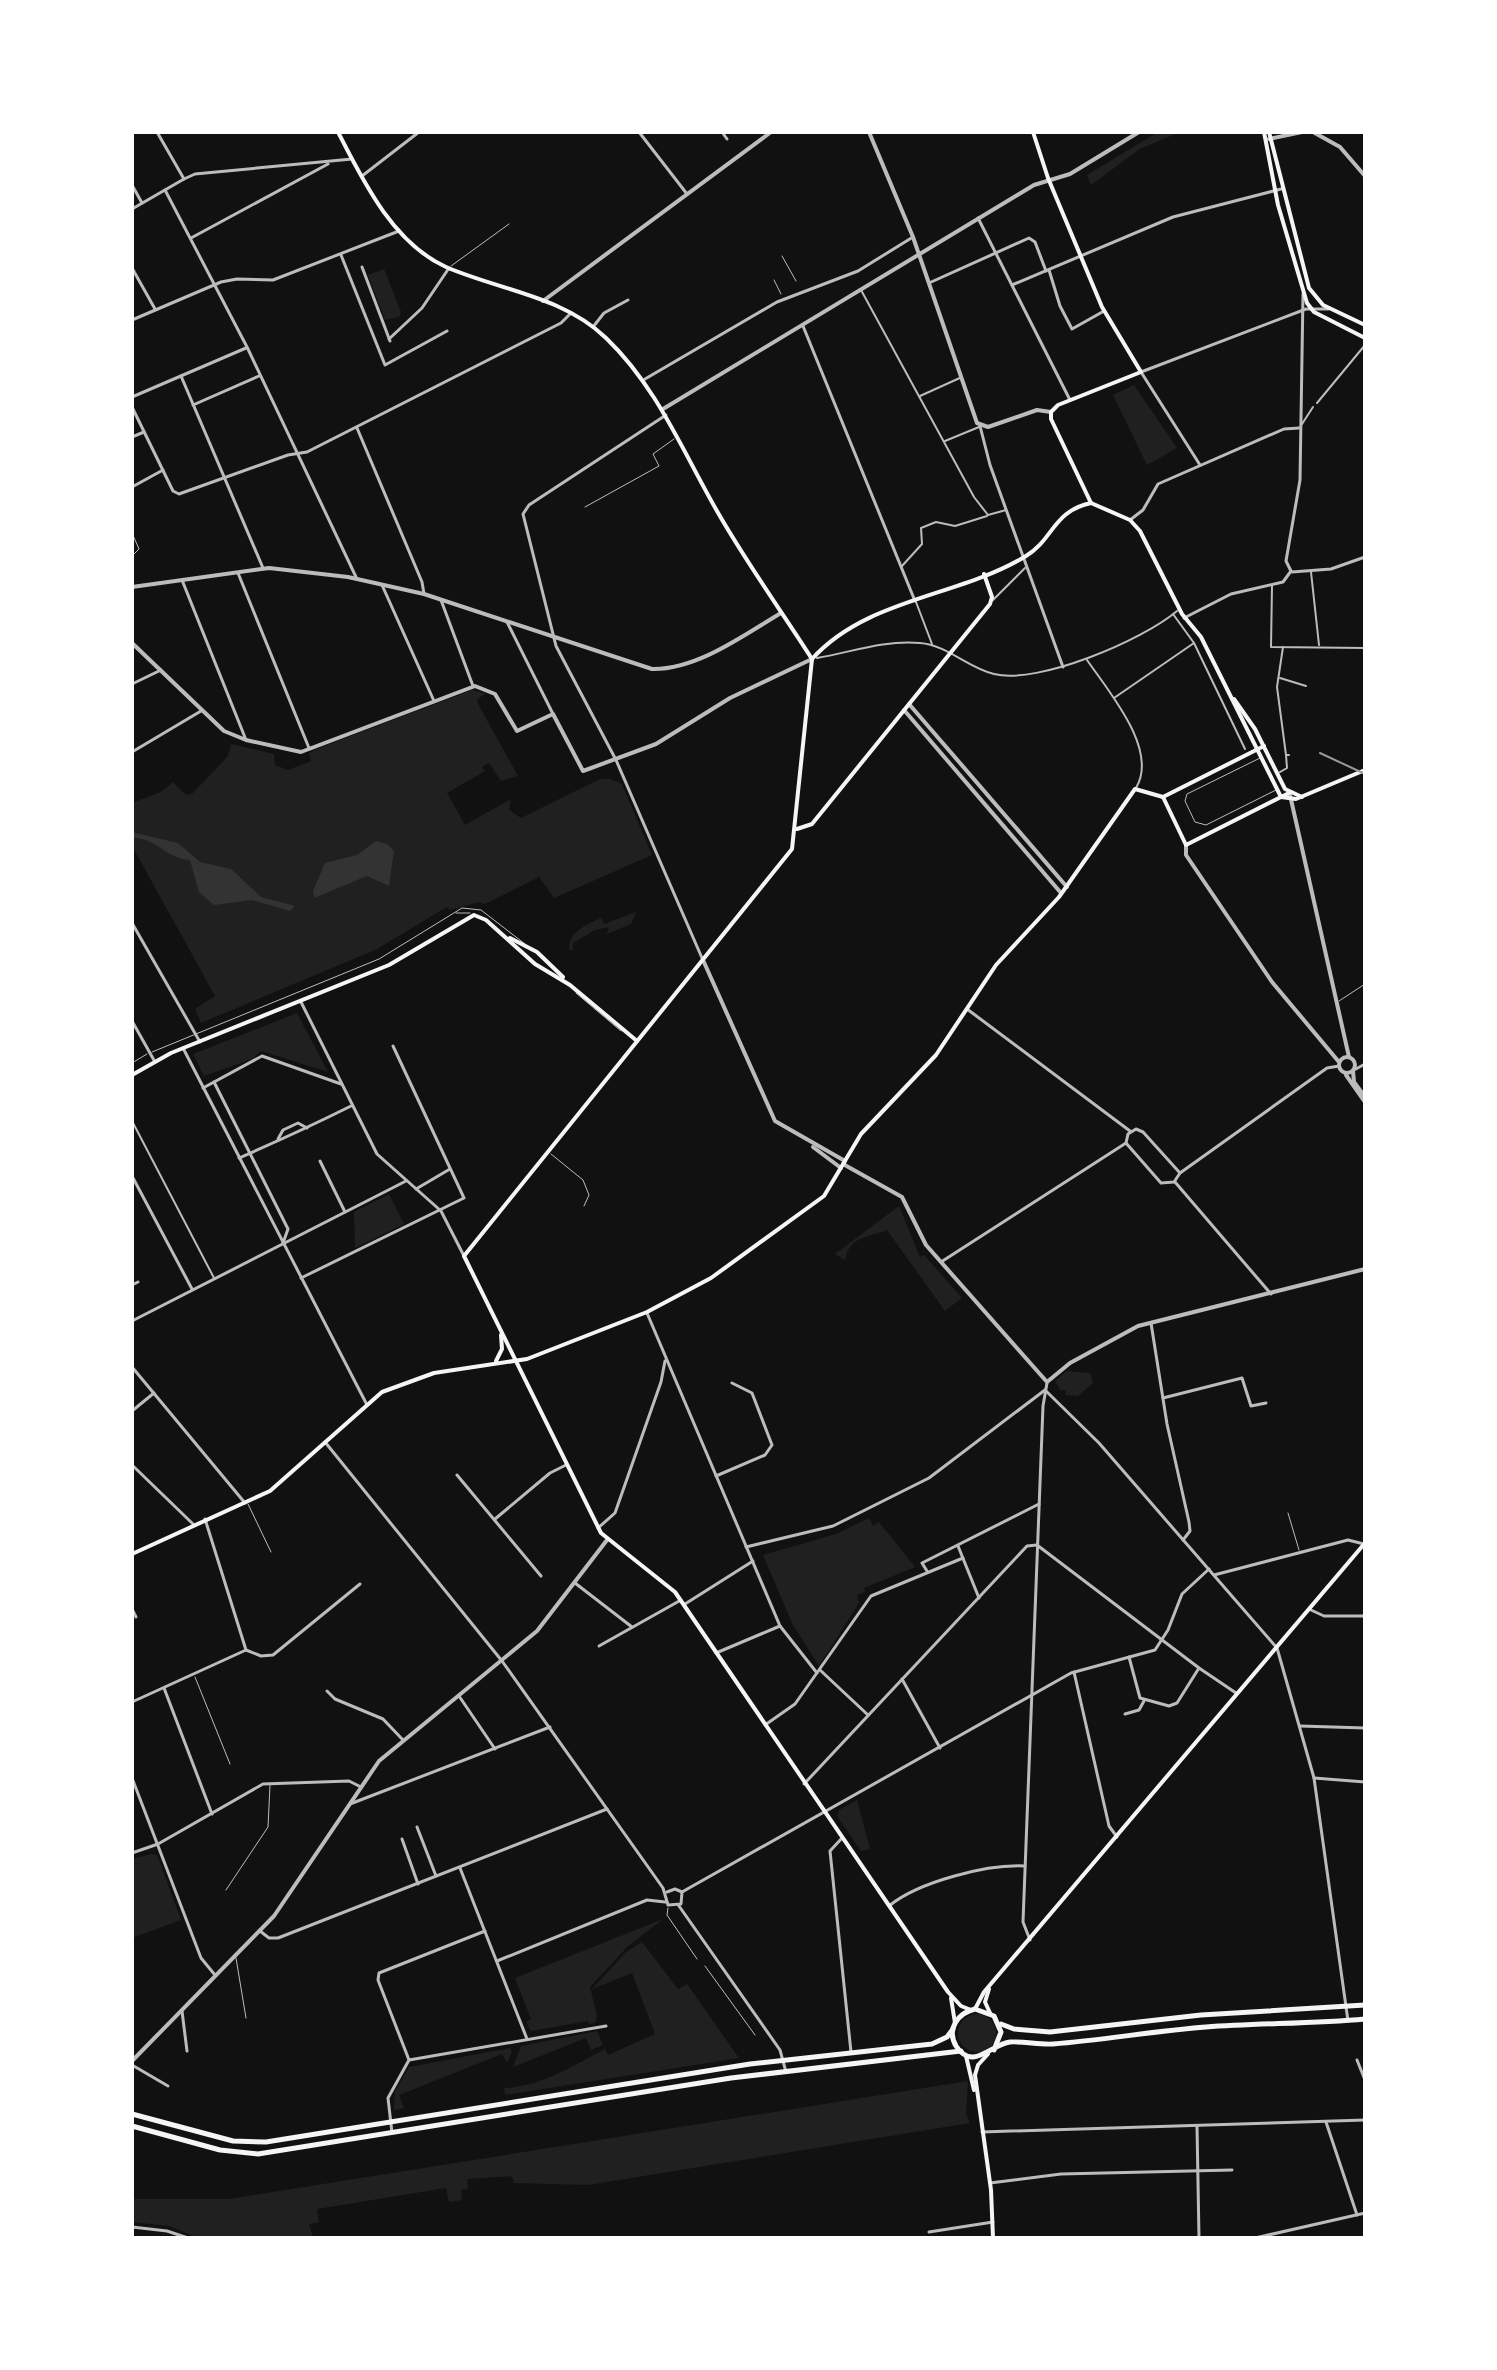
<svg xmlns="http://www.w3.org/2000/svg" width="1497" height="2370" viewBox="0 0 1497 2370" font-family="'PT Sans',sans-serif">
	<rect width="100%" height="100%" fill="#111"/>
	<g fill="#202020">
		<path d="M1158,132H1180L1140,149L1091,185L1087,175Z"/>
		<path d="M384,269L401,312L399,317L385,320L368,275Z"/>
		<path d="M1134,385L1177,448L1147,465L1113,395Z"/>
		<path d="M472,690L486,694L477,699L478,704L518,776L501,781L489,763L482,767L485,771L447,793L465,825L511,799L509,810L521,818L600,779H610L622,784L652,855L554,898L539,877L485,904L479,902L450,910L447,907L377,949L201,1023L195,1009L215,996L132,846V803L161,792L173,782L186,795L193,793L228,756L231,744L274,754L275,765L288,770L311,761L309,753L322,747Z"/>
		<path d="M636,912L631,924L607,934L609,927L595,930L573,943V950H569C569,931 586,925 601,918L604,924Z"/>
		<path d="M297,1013L328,1072L261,1051L252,1059L204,1076L193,1054Z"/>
		<path d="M389,1194L404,1224L355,1248L354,1212Z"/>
		<path d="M899,1206L920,1257L924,1255L962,1298L945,1311L887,1230C870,1237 849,1236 845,1260L835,1254Z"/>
		<path d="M1067,1371L1090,1373L1093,1383L1078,1396L1065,1395L1066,1390H1060L1055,1381Z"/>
		<path d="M869,1518L873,1526L879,1522L915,1567L864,1588L865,1592L857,1595L859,1603L819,1666L793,1625L763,1555L836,1534Z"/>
		<path d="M857,1800L870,1849L861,1851L837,1816L839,1810Z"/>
		<path d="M151,1854L157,1855L181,1920L132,1938V1859Z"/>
		<path d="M663,1919L627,1947L590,1987L597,2016L595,2023L589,2024L588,2021L531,2031L526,2022L531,2019L515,1978Z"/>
		<path d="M642,1942L678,1989L687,1984L739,2058L505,2095L504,2088C541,2087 574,2065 605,2049L608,2055L655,2034L632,1973L592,1989L626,1952Z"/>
		<circle cx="977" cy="2033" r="19"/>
		<path d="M597,2031L603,2045L591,2050L586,2038L513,2067L521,2046Z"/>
		<path d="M510,2048L512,2052L507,2063L502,2054L399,2095L404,2108L394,2110L395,2091L409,2067Z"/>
		<path d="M968,2081L966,2114L970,2123L588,2185L514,2183L512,2176L467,2179L468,2189L461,2190L462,2200L449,2202L446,2188L317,2209L319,2222L309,2224L313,2238H199L169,2226L132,2222V2199H229Z"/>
	</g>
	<g fill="#333">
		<path d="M132,832L178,843L200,862L231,869L261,897L295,906L290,911L252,900L214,905L199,892L190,860C164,858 158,838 132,838Z"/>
		<path d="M376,841L387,844L394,851L389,886L367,876L314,898L313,891L325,863L357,855Z"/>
	</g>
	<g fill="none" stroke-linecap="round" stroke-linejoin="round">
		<g stroke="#bcbcbc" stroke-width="1">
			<path d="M782,256L796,281"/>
			<path d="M451,266L509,224"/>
			<path d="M774,280L781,294"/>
			<path d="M585,507L659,466L653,454L674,439"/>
			<path d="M132,533L139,549L132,556"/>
			<path d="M1260,758L1187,794L1185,801L1195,822L1206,825L1276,790"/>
			<path d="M456,913H470"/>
			<path d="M576,993L621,1031"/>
			<path d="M1339,1001L1365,984"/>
			<path d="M152,1052L379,959L462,908L481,910L525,944"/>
			<path d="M132,1063L147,1054"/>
			<path d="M551,1154L583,1180L589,1195L584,1206"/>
			<path d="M248,1504L271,1552"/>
			<path d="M1288,1513L1299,1550"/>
			<path d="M195,1677L230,1764"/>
			<path d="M226,1890L268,1827L270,1785"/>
			<path d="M668,1908L667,1915L697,1959"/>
			<path d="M236,1958L246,2018"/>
			<path d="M705,1966L755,2035"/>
		</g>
		<g stroke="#bcbcbc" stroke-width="2">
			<path d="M861,290L974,497L988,515L1006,510"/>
			<path d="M920,396L962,377"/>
			<path d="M1317,403L1365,345"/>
			<path d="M1302,424L1313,407"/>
			<path d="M945,441L979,427"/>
			<path d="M902,566L922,544L921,528L936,522L955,526L987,516"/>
			<path d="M1311,572L1319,645"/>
			<path d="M1272,586L1271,647L1365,648"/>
			<path d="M993,600L1025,568"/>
			<path d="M916,602L932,644"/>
			<path d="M1173,614L1194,643L1245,749"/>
			<path d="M1283,647L1277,687L1286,755"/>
			<path d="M817,658C852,652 883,640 920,643C947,645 968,668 994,674C1038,685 1143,640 1177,611"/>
			<path d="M1087,660C1109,692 1159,750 1136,788"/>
			<path d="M1280,678L1306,686"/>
			<path d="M1114,698L1194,643"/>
			<path d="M1280,772L1287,768L1286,755H1289"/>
			<path d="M132,1121L214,1278"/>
		</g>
		<g stroke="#bcbcbc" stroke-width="3">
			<path d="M639,132L687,194"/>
			<path d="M722,132L727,139"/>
			<path d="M362,176L419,132"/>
			<path d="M184,179L195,174L352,159"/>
			<path d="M132,185L142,203"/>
			<path d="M165,190L247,347L356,577"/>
			<path d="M132,209L184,179L157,132"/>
			<path d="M978,218L1070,400"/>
			<path d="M191,238L328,164"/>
			<path d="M341,255L385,365L447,331"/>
			<path d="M362,267L390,341"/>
			<path d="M132,268L155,309"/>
			<path d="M1049,270L1060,306L1072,329L1104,311"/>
			<path d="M929,283L1029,238L1035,242L1046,271"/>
			<path d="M1012,285L1173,217L1281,189"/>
			<path d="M132,320L221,282L237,279L273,280L399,231"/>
			<path d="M803,326L915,601"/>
			<path d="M593,327L604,313L628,300"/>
			<path d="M389,339L422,308L449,268"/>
			<path d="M181,376L263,568"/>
			<path d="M645,379L777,302L858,271L913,237"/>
			<path d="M132,397L246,348"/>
			<path d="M193,405L259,376"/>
			<path d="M132,407L173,491L179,494L288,455L307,452L561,323L570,314"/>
			<path d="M666,415L529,505L523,514L556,646L616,760L702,958"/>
			<path d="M980,426L990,465L1063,667"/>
			<path d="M357,428L422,582L424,594"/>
			<path d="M132,437L144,432"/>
			<path d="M1200,465L1141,372L1306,309H1328"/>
			<path d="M132,487L163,470"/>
			<path d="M1130,520L1143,510L1158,484L1284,429L1299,428"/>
			<path d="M1291,571L1286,561L1300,480L1303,294"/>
			<path d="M1292,572L1331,569L1365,557"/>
			<path d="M238,573L309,748"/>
			<path d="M182,580L246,740"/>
			<path d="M382,585L434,701"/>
			<path d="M441,600L473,686"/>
			<path d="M1184,618L1231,594L1283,582L1291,571"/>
			<path d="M507,622L553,714"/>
			<path d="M132,684L161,670"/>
			<path d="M132,752L201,711"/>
			<path d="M132,923L200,1042"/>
			<path d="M301,1002L377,1154L441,1211L464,1256"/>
			<path d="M967,1009L1130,1131"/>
			<path d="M132,1021L155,1062"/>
			<path d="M183,1048L366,1403"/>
			<path d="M1354,1070L1365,1064"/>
			<path d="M214,1082L288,1229L283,1243"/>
			<path d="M203,1088L262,1056L341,1084"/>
			<path d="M1136,1129L1143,1132L1180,1173L1174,1182L1161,1183L1126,1143L1128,1134Z"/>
			<path d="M278,1139L283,1130L298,1123L307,1128"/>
			<path d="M239,1158C278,1141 313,1125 351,1106"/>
			<path d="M320,1161L345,1212"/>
			<path d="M1180,1173L1327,1068L1339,1066"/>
			<path d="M132,1176L192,1289"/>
			<path d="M1175,1182L1271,1294"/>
			<path d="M416,1189L450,1169"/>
			<path d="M941,1262L1126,1143"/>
			<path d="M301,1278L464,1198L393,1046"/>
			<path d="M132,1285L138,1282"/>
			<path d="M647,1313L780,1626L817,1673"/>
			<path d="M132,1321L406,1181"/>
			<path d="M1151,1323L1167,1424L1189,1522L1190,1531L1183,1540"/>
			<path d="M132,1367L245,1503"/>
			<path d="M1045,1390L1099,1443L1277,1648L1314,1778L1348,2021"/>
			<path d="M1163,1398L1242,1378L1251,1406L1266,1403"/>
			<path d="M132,1411L154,1393"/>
			<path d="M325,1442L502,1661L663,1888L668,1905L681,1904L682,1892"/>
			<path d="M132,1465L193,1524"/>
			<path d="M457,1475L541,1576"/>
			<path d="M716,1476L765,1455L772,1445L752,1393L732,1383"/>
			<path d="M205,1519L246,1650"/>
			<path d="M495,1519L550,1473L566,1465"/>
			<path d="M598,1528L615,1513L661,1382L665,1361"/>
			<path d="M1037,1545L1199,1668L1236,1693"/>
			<path d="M958,1546L979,1598"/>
			<path d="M746,1547L833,1526L929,1478L1045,1390"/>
			<path d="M927,1571L922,1563L1039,1504"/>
			<path d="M1214,1575L1348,1540L1364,1544"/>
			<path d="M575,1583L632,1627"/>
			<path d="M685,1604L753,1561"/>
			<path d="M132,1609L136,1617"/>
			<path d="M1311,1610L1324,1616H1365"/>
			<path d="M599,1646L681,1600"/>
			<path d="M246,1650L261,1656L273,1655L360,1584"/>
			<path d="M716,1653L780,1626"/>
			<path d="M1129,1657L1140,1698L1169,1706L1177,1703L1199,1668"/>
			<path d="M820,1670L868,1715"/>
			<path d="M1074,1672L1109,1826L1117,1837"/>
			<path d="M902,1679L940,1748"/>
			<path d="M164,1688L212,1814"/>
			<path d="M327,1691L335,1699L383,1719L403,1740"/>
			<path d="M459,1696L495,1749"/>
			<path d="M132,1702L246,1650"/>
			<path d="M1125,1714L1139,1710L1144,1701"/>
			<path d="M765,1725L795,1704L871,1596L963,1558"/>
			<path d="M1300,1726L1365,1728"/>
			<path d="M132,1778L201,1958L215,1975"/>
			<path d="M1314,1778L1365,1782"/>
			<path d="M804,1784L1027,1546L1037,1545"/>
			<path d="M350,1804L550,1727"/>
			<path d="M417,1827L436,1876"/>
			<path d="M842,1838L830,1851L851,2052"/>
			<path d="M402,1839L418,1884"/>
			<path d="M132,1853L158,1844L263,1784L349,1781L361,1787"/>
			<path d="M460,1868L527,2039"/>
			<path d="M667,1892L675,1889L682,1892"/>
			<path d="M682,1892L1071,1673L1155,1650L1168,1630L1182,1594L1209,1569"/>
			<path d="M679,1906L780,2050L786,2072"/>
			<path d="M889,1906C918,1882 987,1864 1025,1866"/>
			<path d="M260,1931L269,1938H278L607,1809"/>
			<path d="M1030,1940L1023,1922L1043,1406L1047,1383"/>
			<path d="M497,1961L647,1900L665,1902"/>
			<path d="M182,2011L187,2051"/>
			<path d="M409,2060L378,1980L379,1973L485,1931"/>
			<path d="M1357,2060L1365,2080"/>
			<path d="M132,2065L168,2086"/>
			<path d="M1326,2122L1357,2215"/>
			<path d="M1197,2126L1199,2238"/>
			<path d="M982,2132L1365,2120"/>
			<path d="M392,2133L388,2098L409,2060L606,2026"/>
			<path d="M990,2183L1061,2174L1232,2170"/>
			<path d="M132,2227L167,2231L188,2238"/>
			<path d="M929,2232L993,2222"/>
			<path d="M1255,2238L1365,2213"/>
		</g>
		<g stroke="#bcbcbc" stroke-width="4">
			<path d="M869,132L913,237L977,423L988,427L1037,410L1051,412"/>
			<path d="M1313,132L1340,147L1365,176"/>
			<path d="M1269,139L1302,132"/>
			<path d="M543,301L771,132"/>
			<path d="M663,409L1034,185L1070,174L1139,132"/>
			<path d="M132,587L269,568L348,577L424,594L652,669C697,670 744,635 781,613"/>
			<path d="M132,643L224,731L246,740L301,752L475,686L495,694L517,731L553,714L583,771L656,744L730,698L812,659"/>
			<path d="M909,704L1067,887"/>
			<path d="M904,710L1061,893"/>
			<path d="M1290,795L1349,1057"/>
			<path d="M1186,845V855L1272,982L1339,1062"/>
			<path d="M703,960L775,1121L845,1161"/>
			<circle cx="1347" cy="1065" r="8"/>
			<path d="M1353,1071L1354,1082L1365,1097"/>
			<path d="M1346,1075L1365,1102"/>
			<path d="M813,1147L841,1168"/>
			<path d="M843,1164L902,1197L926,1245L1047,1382L1070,1363L1138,1326L1365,1269"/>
			<path d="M132,2061L274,1916L379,1761L537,1631L607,1540"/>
		</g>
		<g stroke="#f5f5f5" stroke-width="4">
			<path d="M338,132C363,181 393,243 446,267C499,290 563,296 606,338C657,387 682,450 717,511C746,562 780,609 812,659"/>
			<path d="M1033,132L1048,178L1102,307L1141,372L1058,405L1051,412V419L1091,503"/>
			<path d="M1264,132L1278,205L1307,303L1314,312L1365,338"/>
			<path d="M1269,132L1309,288L1323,305L1365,325"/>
			<path d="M1091,503L1130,520L1140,531L1182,614L1201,637L1281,797L1296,799L1365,770"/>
			<path d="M812,659L792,849L464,1256L601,1533L675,1592L948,1992L961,2006L971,2010"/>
			<path d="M812,659C867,598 959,597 1026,556C1053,540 1053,511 1091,503"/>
			<path d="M1234,699L1255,729L1285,789L1302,797"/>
			<path d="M1163,797L1186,845L1289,793"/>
			<path d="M1163,797L1264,746"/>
			<path d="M797,829L812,824L990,604L992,597L984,574"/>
			<path d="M510,938L537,952L563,977"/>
			<path d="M132,1075L171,1053L389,965L474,915L486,920L535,964L570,985L637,1041"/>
			<path d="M496,1361L502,1349L501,1335"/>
			<path d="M132,1554L270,1491L382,1392L434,1373L527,1359L647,1312L711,1278L824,1196L861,1134L936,1055L996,965L1059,897L1135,789L1163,797"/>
			<path d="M989,1989L985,2002L990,2013"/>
			<path d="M951,1998L955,2023"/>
			<path d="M975,2009L984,1992L1365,1543"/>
			<path d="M988,2054L978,2065L975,2075L991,2190L993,2238"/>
			<path d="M966,2056L974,2090"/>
		</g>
		<g stroke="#f5f5f5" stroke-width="5">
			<path d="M1001,2024L1014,2029L1050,2032L1201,2015L1365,2005"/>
			<path d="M994,2050L1001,2032L994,2016L975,2009C958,2013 946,2029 956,2046C973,2072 991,2044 1010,2042C1024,2041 1039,2045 1053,2044C1104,2040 1154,2031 1206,2027C1259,2023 1312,2024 1365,2019"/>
			<path d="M132,2114L233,2141L266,2142L750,2064L932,2044L947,2037L953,2029"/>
			<path d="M132,2126L220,2150L258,2154L731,2078L961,2051"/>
		</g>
		<path stroke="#9a9a9a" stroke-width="2" d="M1320,753L1365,774"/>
	</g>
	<rect width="1497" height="2370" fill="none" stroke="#ffffff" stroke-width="268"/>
</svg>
